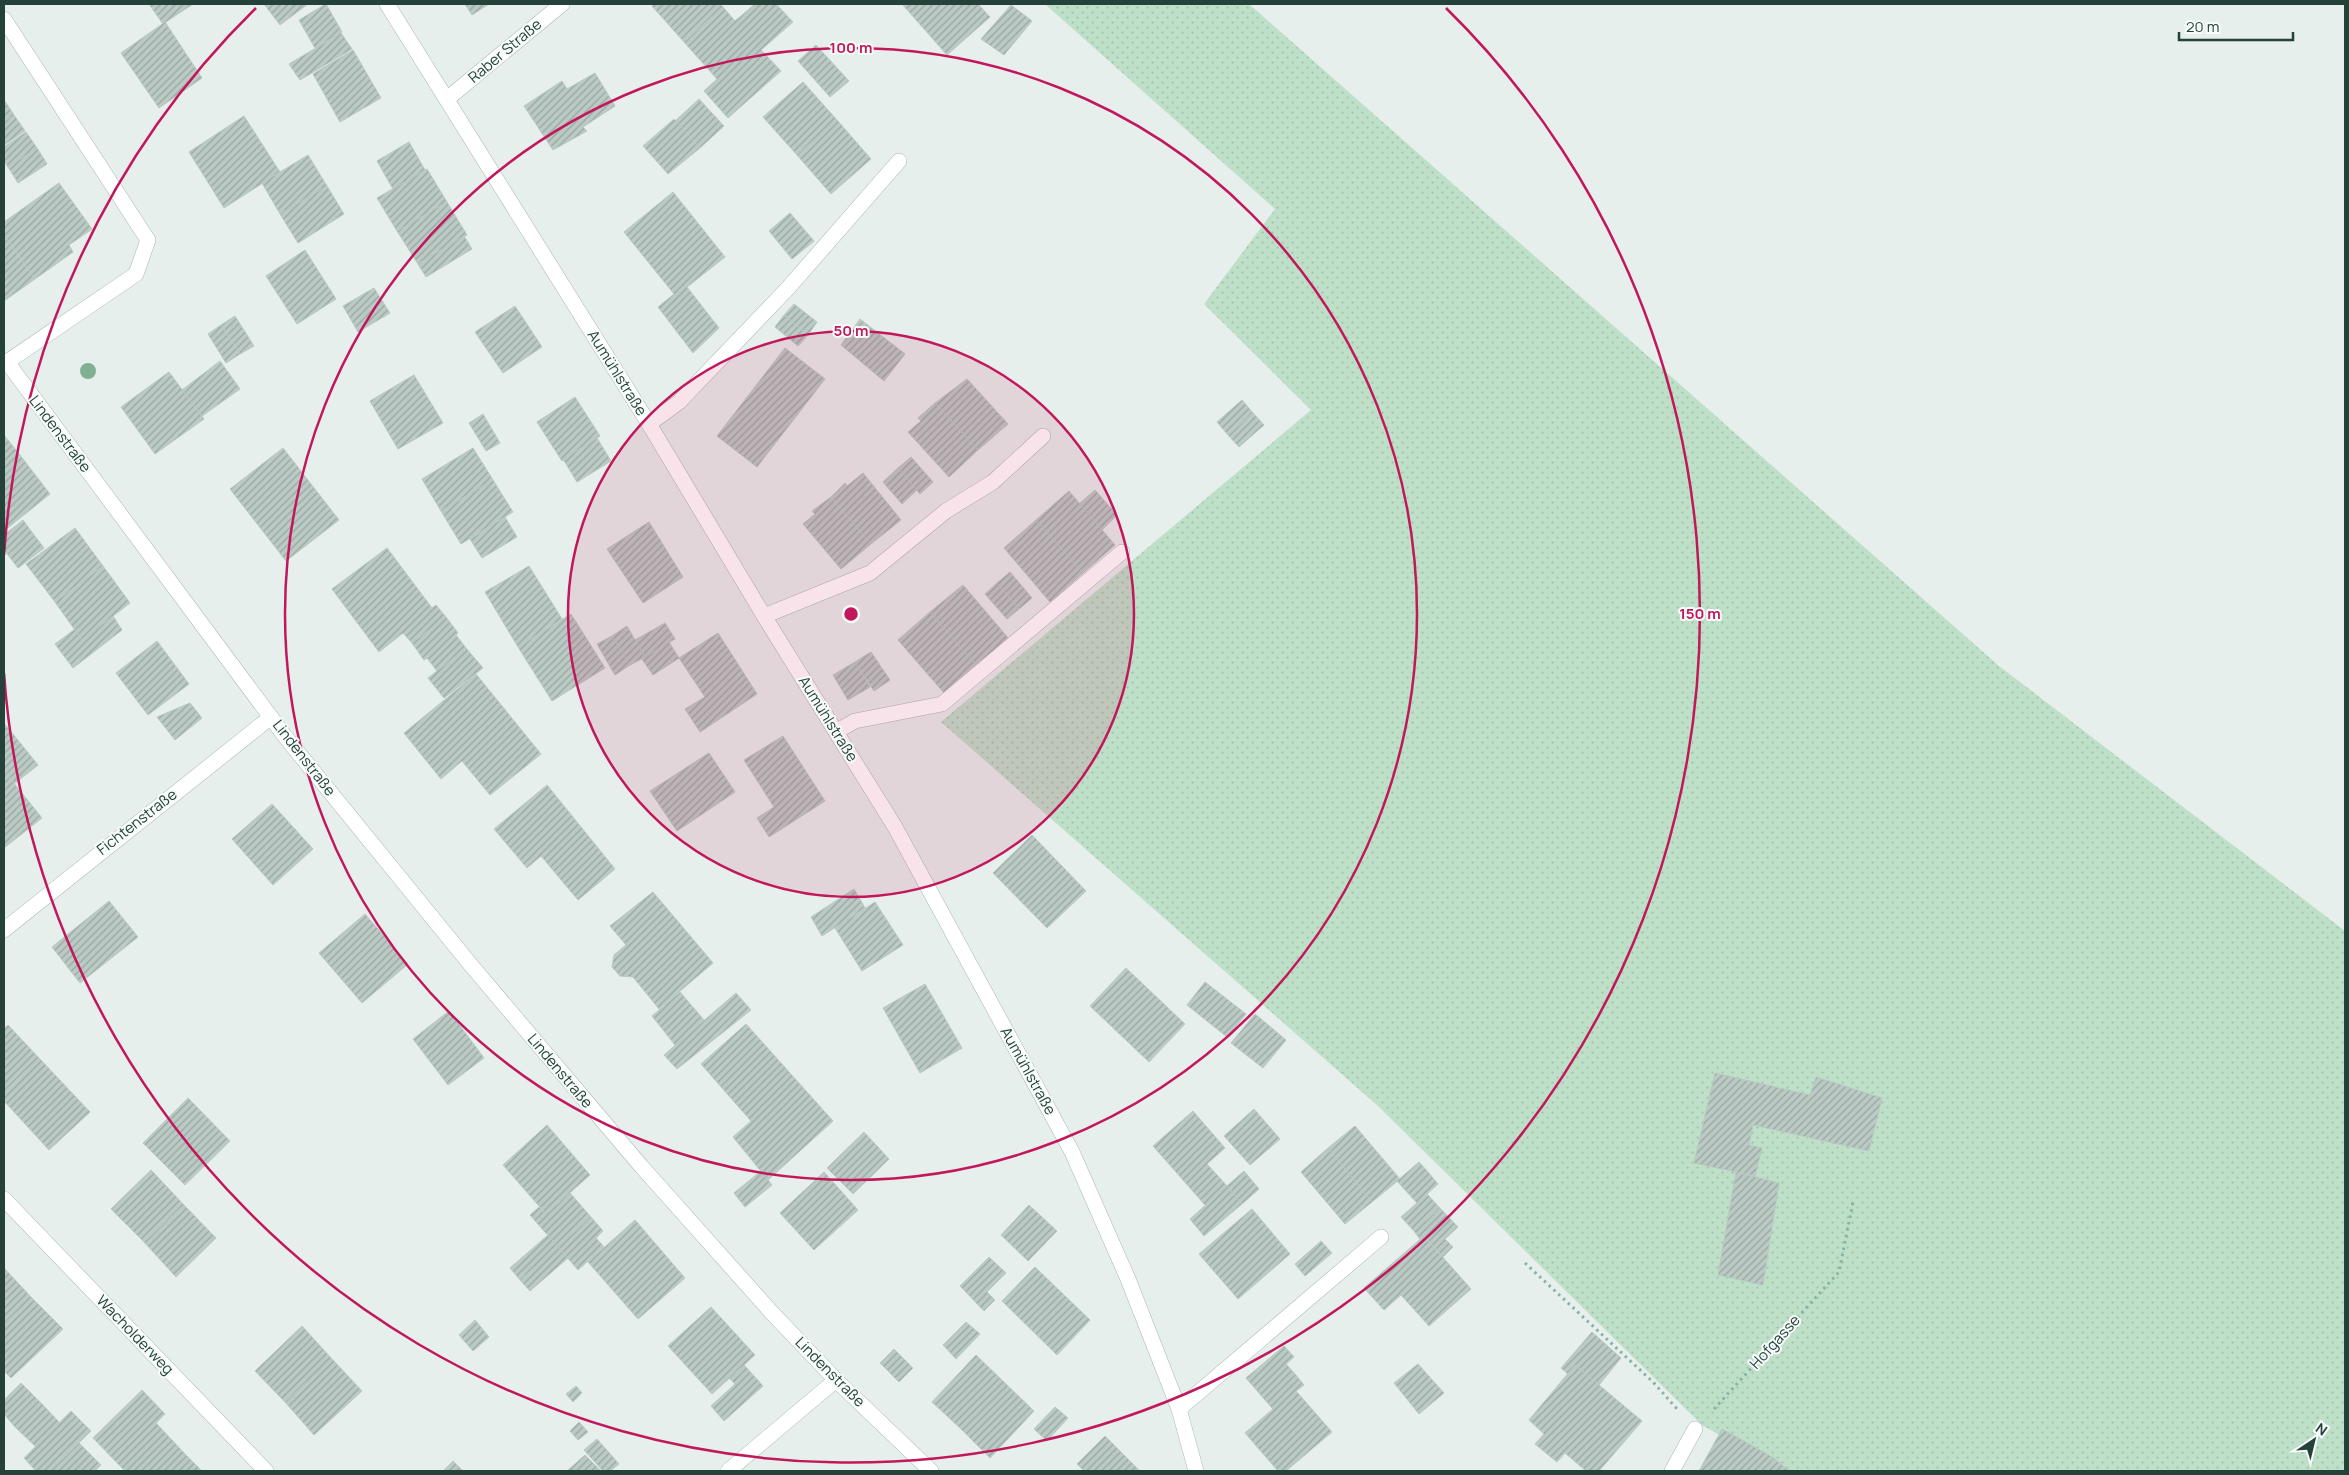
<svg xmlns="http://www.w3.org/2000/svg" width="2349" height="1475" viewBox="0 0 2349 1475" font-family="Manrope,sans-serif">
	<defs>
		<pattern id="grass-dots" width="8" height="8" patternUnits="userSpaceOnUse" patternTransform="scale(1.25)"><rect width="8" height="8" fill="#bfe0c8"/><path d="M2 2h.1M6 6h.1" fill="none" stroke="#a4c1ad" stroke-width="1.8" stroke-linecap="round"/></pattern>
		<pattern id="building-hatch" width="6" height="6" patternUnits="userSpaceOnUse" patternTransform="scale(1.25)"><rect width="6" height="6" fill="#bbcac4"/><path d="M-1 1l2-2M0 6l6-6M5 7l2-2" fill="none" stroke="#98a6a0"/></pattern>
	</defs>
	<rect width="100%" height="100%" fill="#e6efeb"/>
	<path fill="url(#grass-dots)" d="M1045,4H1249L1999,666L2345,931V1471H1781L1702,1425L1378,1106L941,722L1311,410L1204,304L1275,209Z"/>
	<g fill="url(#building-hatch)" stroke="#b8c9c2">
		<path d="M149,4H193L163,24Z"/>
		<path d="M264,4H308L280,25Z"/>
		<path d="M326,4L342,32L315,48L299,20Z"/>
		<path d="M465,4H489L472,15Z"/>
		<path d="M655,4H720L723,7L684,42L652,6Z"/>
		<path d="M755,4H776L793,22L761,50L781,71L728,118L704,91L717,79L684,42L723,7L735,21Z"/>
		<path d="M902,4H978L990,17L947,55Z"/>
		<path d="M1011,5L1032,21L1004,55L981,39Z"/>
		<path d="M165,22L202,78L159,108L121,53Z"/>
		<path d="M341,33L352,49L300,80L289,64Z"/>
		<path d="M816,45L849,81L830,97L798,61Z"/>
		<path d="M353,50L381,98L340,122L313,74Z"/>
		<path d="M595,73L615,106L583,127L587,131L553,150L524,106L562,81L567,89Z"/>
		<path d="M803,82L837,120L797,155L763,117Z"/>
		<path d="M699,99L724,126L700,148L675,121Z"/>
		<path d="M4,100L14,115L4,122Z"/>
		<path d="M14,115L25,131L4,145V122Z"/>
		<path d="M244,116L280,172L224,208L189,152Z"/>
		<path d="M674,119L700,148L668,174L643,146Z"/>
		<path d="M837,120L871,159L831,194L797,155Z"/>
		<path d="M26,132L37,148L8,167L4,161V147Z"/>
		<path d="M409,142L425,170L393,189L377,161Z"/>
		<path d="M37,148L47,164L18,183L8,167Z"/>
		<path d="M308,155L327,186L280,214L262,183Z"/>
		<path d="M427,169L447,202L397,231L377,198Z"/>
		<path d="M59,183L92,229L69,245L73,252L35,279L4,235V222Z"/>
		<path d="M327,186L344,214L298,243L280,214Z"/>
		<path d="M673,192L725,257L687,287L719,328L693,353L658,307L674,294L624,232Z"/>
		<path d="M447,202L467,235L418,264L397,231Z"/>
		<path d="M790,213L814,241L792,259L769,231Z"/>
		<path d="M4,235L35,279L4,301Z"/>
		<path d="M464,236L472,249L426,277L418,264Z"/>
		<path d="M305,250L336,299L297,324L266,276Z"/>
		<path d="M374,288L390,313L358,332L343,306Z"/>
		<path d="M794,304L817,322L808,335L784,315Z"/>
		<path d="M515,306L542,347L503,373L475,332Z"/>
		<path d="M784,315L808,335L798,346L775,327Z"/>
		<path d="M235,316L254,346L240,354L221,325Z"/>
		<path d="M860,319L905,354L884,381L841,345Z"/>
		<path d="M221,325L240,354L226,363L208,334Z"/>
		<path d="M785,348L825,379L757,467L717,436Z"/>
		<path d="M220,361L240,389L202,416L182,390Z"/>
		<path d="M169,372L204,419L155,454L121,407Z"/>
		<path d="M414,375L443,423L398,449L370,401Z"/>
		<path d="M967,379L1008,424L978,450L935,403Z"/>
		<path d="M575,397L600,436L562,461L537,422Z"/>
		<path d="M1242,400L1253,413L1228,435L1217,422Z"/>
		<path d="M935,403L978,450L949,477L908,432L921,421L918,418Z"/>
		<path d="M1253,413L1264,425L1239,447L1228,435Z"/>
		<path d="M483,414L500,443L486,451L469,423Z"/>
		<path d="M4,435L23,459L4,474Z"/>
		<path d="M597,438L611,461L577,482L563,459Z"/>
		<path d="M283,448L339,520L286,561L230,489Z"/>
		<path d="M473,448L493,480L441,511L422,479Z"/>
		<path d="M911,457L933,482L920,494L898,468Z"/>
		<path d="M23,459L50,494L4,531V474Z"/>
		<path d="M898,468L917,490L902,504L883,482Z"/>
		<path d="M863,473L901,520L871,544L831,497L845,483L847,486Z"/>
		<path d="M493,480L513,512L461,544L441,511Z"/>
		<path d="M1095,490L1117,515L1102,530L1079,504Z"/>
		<path d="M1069,491L1115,545L1083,573L1036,520Z"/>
		<path d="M831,497L871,544L841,569L803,524L815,514L812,511Z"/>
		<path d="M505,517L517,537L482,558L470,539Z"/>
		<path d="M23,520L34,535L8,555L4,549V535Z"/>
		<path d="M1036,520L1083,573L1050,602L1004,548Z"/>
		<path d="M649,522L683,577L643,603L607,549Z"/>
		<path d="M75,528L103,566L55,602L26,564Z"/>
		<path d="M34,535L44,548L18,568L8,555Z"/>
		<path d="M387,548L432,608L436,605L446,617L412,643L403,633L379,652L332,589Z"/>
		<path d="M103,566L130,603L82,640L55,602Z"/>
		<path d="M529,566L562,619L518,647L485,592Z"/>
		<path d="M1010,572L1032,598L1019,609L997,583Z"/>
		<path d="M997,583L1019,609L1007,619L985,594Z"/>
		<path d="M963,585L1009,639L977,666L930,612Z"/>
		<path d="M930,612L977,666L945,694L898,640Z"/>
		<path d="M571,614L605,668L552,701L518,647Z"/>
		<path d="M113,616L122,630L73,668L55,644L75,629L82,640Z"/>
		<path d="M446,617L458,633L456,635L466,648L437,671L427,658L424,660L412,643Z"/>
		<path d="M665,623L675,639L645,657L635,640Z"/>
		<path d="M627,626L645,657L630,665L612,636Z"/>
		<path d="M718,633L757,694L700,732L685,709L705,697L679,658Z"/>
		<path d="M612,636L630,665L615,675L597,644Z"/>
		<path d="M157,641L189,684L148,715L116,673Z"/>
		<path d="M669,642L679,658L653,675L642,659Z"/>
		<path d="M466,648L483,668L444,698L428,678Z"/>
		<path d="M871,652L890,680L874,691L855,662Z"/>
		<path d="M855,662L870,687L848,700L833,675Z"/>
		<path d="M476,674L541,754L490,795L462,761L441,779L404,733Z"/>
		<path d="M190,703L202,718L175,740L157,717Z"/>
		<path d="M4,723L38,765L14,784L4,771Z"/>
		<path d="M783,736L825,801L769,837L757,818L774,807L744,760Z"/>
		<path d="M709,753L735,792L677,831L650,791Z"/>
		<path d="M4,771L42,818L4,848Z"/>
		<path d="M547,785L615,869L578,900L541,856L527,868L494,829Z"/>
		<path d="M272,804L313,849L273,885L232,839Z"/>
		<path d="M1032,835L1086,891L1047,928L993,873Z"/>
		<path d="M854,889L865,908L822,936L811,917Z"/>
		<path d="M653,892L713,963L659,1009L633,977L620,976L612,967L614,955L626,945L610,926Z"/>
		<path d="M109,901L138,937L80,983L52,947Z"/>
		<path d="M875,902L903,945L862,971L835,928Z"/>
		<path d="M365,914L408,964L362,1003L319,953Z"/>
		<path d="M1126,968L1185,1024L1149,1062L1090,1006Z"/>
		<path d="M1205,982L1246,1014L1227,1037L1187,1005Z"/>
		<path d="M925,984L962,1048L920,1073L883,1008Z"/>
		<path d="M680,992L704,1020L675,1045L652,1016Z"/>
		<path d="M736,993L751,1010L677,1069L664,1055Z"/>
		<path d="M449,1011L484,1058L448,1085L413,1039Z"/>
		<path d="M1255,1014L1286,1040L1263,1068L1231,1043Z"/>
		<path d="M746,1024L833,1121L768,1180L733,1137L751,1121L701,1064Z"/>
		<path d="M8,1025L39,1058L4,1092V1029Z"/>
		<path d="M39,1058L90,1112L49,1150L4,1101V1092Z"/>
		<path d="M1715,1073L1810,1095L1816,1077L1882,1098L1869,1151L1753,1125L1749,1145L1762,1148L1755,1176L1694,1163Z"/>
		<path d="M188,1098L230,1141L185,1185L143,1143Z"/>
		<path d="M1254,1109L1280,1139L1250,1165L1224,1136Z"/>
		<path d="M1193,1111L1225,1148L1207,1164L1227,1186L1205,1205L1153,1146Z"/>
		<path d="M547,1125L590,1175L546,1214L503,1165Z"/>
		<path d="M1355,1126L1400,1179L1372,1202L1328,1148Z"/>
		<path d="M864,1132L889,1159L853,1194L827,1168Z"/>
		<path d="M1328,1148L1372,1202L1345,1224L1301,1172Z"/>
		<path d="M1419,1162L1428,1172L1406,1191L1397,1181Z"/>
		<path d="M151,1170L184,1205L144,1242L111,1209Z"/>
		<path d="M761,1171L772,1185L745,1207L734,1193Z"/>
		<path d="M1244,1171L1259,1189L1242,1204L1227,1186Z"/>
		<path d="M824,1172L858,1210L814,1250L780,1213Z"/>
		<path d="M1428,1172L1438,1184L1417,1203L1406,1191Z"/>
		<path d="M1736,1172L1779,1183L1763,1285L1718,1275Z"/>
		<path d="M1227,1186L1242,1204L1204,1236L1190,1219Z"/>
		<path d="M570,1193L591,1217L558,1247L530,1215L539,1207L546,1214Z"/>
		<path d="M1427,1194L1440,1208L1414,1231L1401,1217Z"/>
		<path d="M184,1205L216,1238L176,1277L144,1242Z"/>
		<path d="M1029,1205L1057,1231L1028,1261L1001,1235Z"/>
		<path d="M1440,1208L1458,1227L1445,1239L1453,1247L1443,1257L1424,1236L1420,1239L1414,1231Z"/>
		<path d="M1252,1209L1290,1254L1238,1299L1199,1254Z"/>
		<path d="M591,1217L603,1231L596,1238L604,1247L578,1270L558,1247Z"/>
		<path d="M635,1220L685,1278L638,1319L588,1262Z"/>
		<path d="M548,1235L558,1247L520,1280L510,1268Z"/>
		<path d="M1424,1236L1471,1289L1429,1326L1401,1295L1384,1310L1364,1288Z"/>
		<path d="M1321,1241L1332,1253L1305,1276L1295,1264Z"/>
		<path d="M558,1247L568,1258L530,1291L520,1280Z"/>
		<path d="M989,1257L1006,1273L987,1292L995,1300L984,1311L960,1286Z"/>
		<path d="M1035,1267L1090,1320L1057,1355L1002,1301Z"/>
		<path d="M4,1268L32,1298L4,1324Z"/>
		<path d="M32,1298L63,1329L11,1378L4,1371V1324Z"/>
		<path d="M711,1307L755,1355L712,1394L668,1346Z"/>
		<path d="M475,1320L489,1337L473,1351L459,1335Z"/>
		<path d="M966,1322L980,1334L956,1359L943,1345Z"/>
		<path d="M302,1326L332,1359L285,1402L255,1371Z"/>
		<path d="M1592,1332L1621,1358L1599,1385L1575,1365L1568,1374L1561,1368Z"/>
		<path d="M1284,1346L1294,1357L1286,1364L1295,1374L1265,1400L1246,1378Z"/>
		<path d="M894,1349L913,1368L899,1382L880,1363Z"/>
		<path d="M976,1355L1005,1383L961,1429L932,1402Z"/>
		<path d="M332,1359L362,1391L314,1435L285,1402Z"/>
		<path d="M1418,1364L1444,1393L1419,1414L1394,1383Z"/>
		<path d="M744,1365L763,1386L724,1421L711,1406L735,1384L729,1378Z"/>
		<path d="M1575,1365L1642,1421L1599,1471H1586L1565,1453L1557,1462L1535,1444L1544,1434L1529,1420Z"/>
		<path d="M1295,1374L1304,1385L1296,1391L1332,1432L1286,1471H1278L1245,1433L1273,1409L1265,1400Z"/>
		<path d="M21,1383L40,1402L15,1427L4,1414V1400Z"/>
		<path d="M1005,1383L1034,1411L990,1458L961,1429Z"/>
		<path d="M576,1386L582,1393L573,1402L566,1394Z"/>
		<path d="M142,1390L165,1414L156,1423L185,1454L168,1471H125L93,1438Z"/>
		<path d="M40,1402L60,1423L36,1447L15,1427Z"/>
		<path d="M1055,1407L1068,1418L1047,1441L1034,1429Z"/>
		<path d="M71,1411L91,1431L50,1471H36L24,1458Z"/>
		<path d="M579,1422L588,1432L578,1440L570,1431Z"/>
		<path d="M1722,1429L1774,1458L1766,1471H1699Z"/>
		<path d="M1105,1436L1140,1471H1084L1077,1464Z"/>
		<path d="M597,1439L619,1464L610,1471H603L584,1450Z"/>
		<path d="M79,1443L101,1465L95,1471H50Z"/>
		<path d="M185,1454L202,1471H168Z"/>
		<path d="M585,1455L601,1471H567Z"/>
		<path d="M1774,1458L1789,1471H1766Z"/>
		<path d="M453,1461L463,1471H443Z"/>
	</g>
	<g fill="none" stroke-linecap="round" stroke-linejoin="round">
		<g stroke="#a8b8b2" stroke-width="16">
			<g id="service">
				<path d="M649,424L679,402L789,287L899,161"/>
				<path d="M764,616L870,573L946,511L993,482L1043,436"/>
				<path d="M837,731L855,721L942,704L1122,552"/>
				<path d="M1179,1409L1381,1237"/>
			</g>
		</g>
		<g stroke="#a8b8b2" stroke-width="16">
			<g id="minor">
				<path d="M387,4L649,424L764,616L895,827L1072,1152L1128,1279L1179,1409L1196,1471"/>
				<path d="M4,19L148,240L136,274L4,364"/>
				<path d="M447,99L562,4"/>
				<path d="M7,362L287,739L470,964L641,1166L773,1314L836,1380L931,1471"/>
				<path d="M4,930L271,717"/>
				<path d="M4,1199L266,1471"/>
				<path d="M728,1471L836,1380"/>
				<path d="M1672,1471L1695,1429"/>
			</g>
		</g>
		<g stroke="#86b3a5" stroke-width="3" stroke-dasharray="2.5 4" stroke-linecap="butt">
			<path d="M1525,1263L1653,1382L1678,1410"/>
			<path d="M1714,1409L1839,1272L1853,1202"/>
		</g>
		<use href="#service" stroke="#fff" stroke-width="15"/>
		<use href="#minor" stroke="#fff" stroke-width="15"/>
	</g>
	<circle fill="#80af93" cx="88" cy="371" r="8"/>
	<circle cx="851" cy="614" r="283" fill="#c2185b" fill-opacity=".12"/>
	<g fill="none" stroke="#c2185b" stroke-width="2.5">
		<circle cx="851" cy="614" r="283"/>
		<circle cx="851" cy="614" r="566"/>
		<path d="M4 555A849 849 0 0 1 256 8M1446 8A849 849 0 1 1 4 673"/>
	</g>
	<g text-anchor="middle" stroke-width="4" stroke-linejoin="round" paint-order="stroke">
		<g font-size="15" fill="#24423a" stroke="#f7fbf9">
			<text transform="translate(505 51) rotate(-40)" y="5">Raber Straße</text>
			<text transform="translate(617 373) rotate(58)" y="5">Aumühlstraße</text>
			<text transform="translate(60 434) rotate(53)" y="5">Lindenstraße</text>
			<text transform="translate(828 719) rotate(58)" y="5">Aumühlstraße</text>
			<text transform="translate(304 758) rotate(52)" y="5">Lindenstraße</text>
			<text transform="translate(137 822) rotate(-38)" y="5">Fichtenstraße</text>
			<text transform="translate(560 1071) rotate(50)" y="5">Lindenstraße</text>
			<text transform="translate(1028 1071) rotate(61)" y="5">Aumühlstraße</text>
			<text transform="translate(135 1335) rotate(46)" y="5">Wacholderweg</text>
			<text transform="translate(1775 1342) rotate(-48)" y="5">Hofgasse</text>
			<text transform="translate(830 1372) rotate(45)" y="5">Lindenstraße</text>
		</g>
	</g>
	<circle cx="851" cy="614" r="8" fill="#c2185b" stroke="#f7fbf9" stroke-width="2.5"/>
	<g font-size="15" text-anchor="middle" font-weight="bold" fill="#c2185b" stroke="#f7fbf9" stroke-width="4" stroke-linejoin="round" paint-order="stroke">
		<text x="851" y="53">100 m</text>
		<text x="851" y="336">50 m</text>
		<text x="1700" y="619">150 m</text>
	</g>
	<rect width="2349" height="1475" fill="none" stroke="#24423a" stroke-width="10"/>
	<g transform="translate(2314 1440) rotate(35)" stroke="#f7fbf9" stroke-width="4" paint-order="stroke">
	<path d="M0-4L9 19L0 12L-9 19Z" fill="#24423a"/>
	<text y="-8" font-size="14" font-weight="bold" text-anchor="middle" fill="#24423a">N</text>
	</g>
	<path d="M2179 32v8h114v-8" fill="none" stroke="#24423a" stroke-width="2.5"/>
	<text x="2186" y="32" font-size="15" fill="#24423a" stroke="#f7fbf9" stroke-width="4" paint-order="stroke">20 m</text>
</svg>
